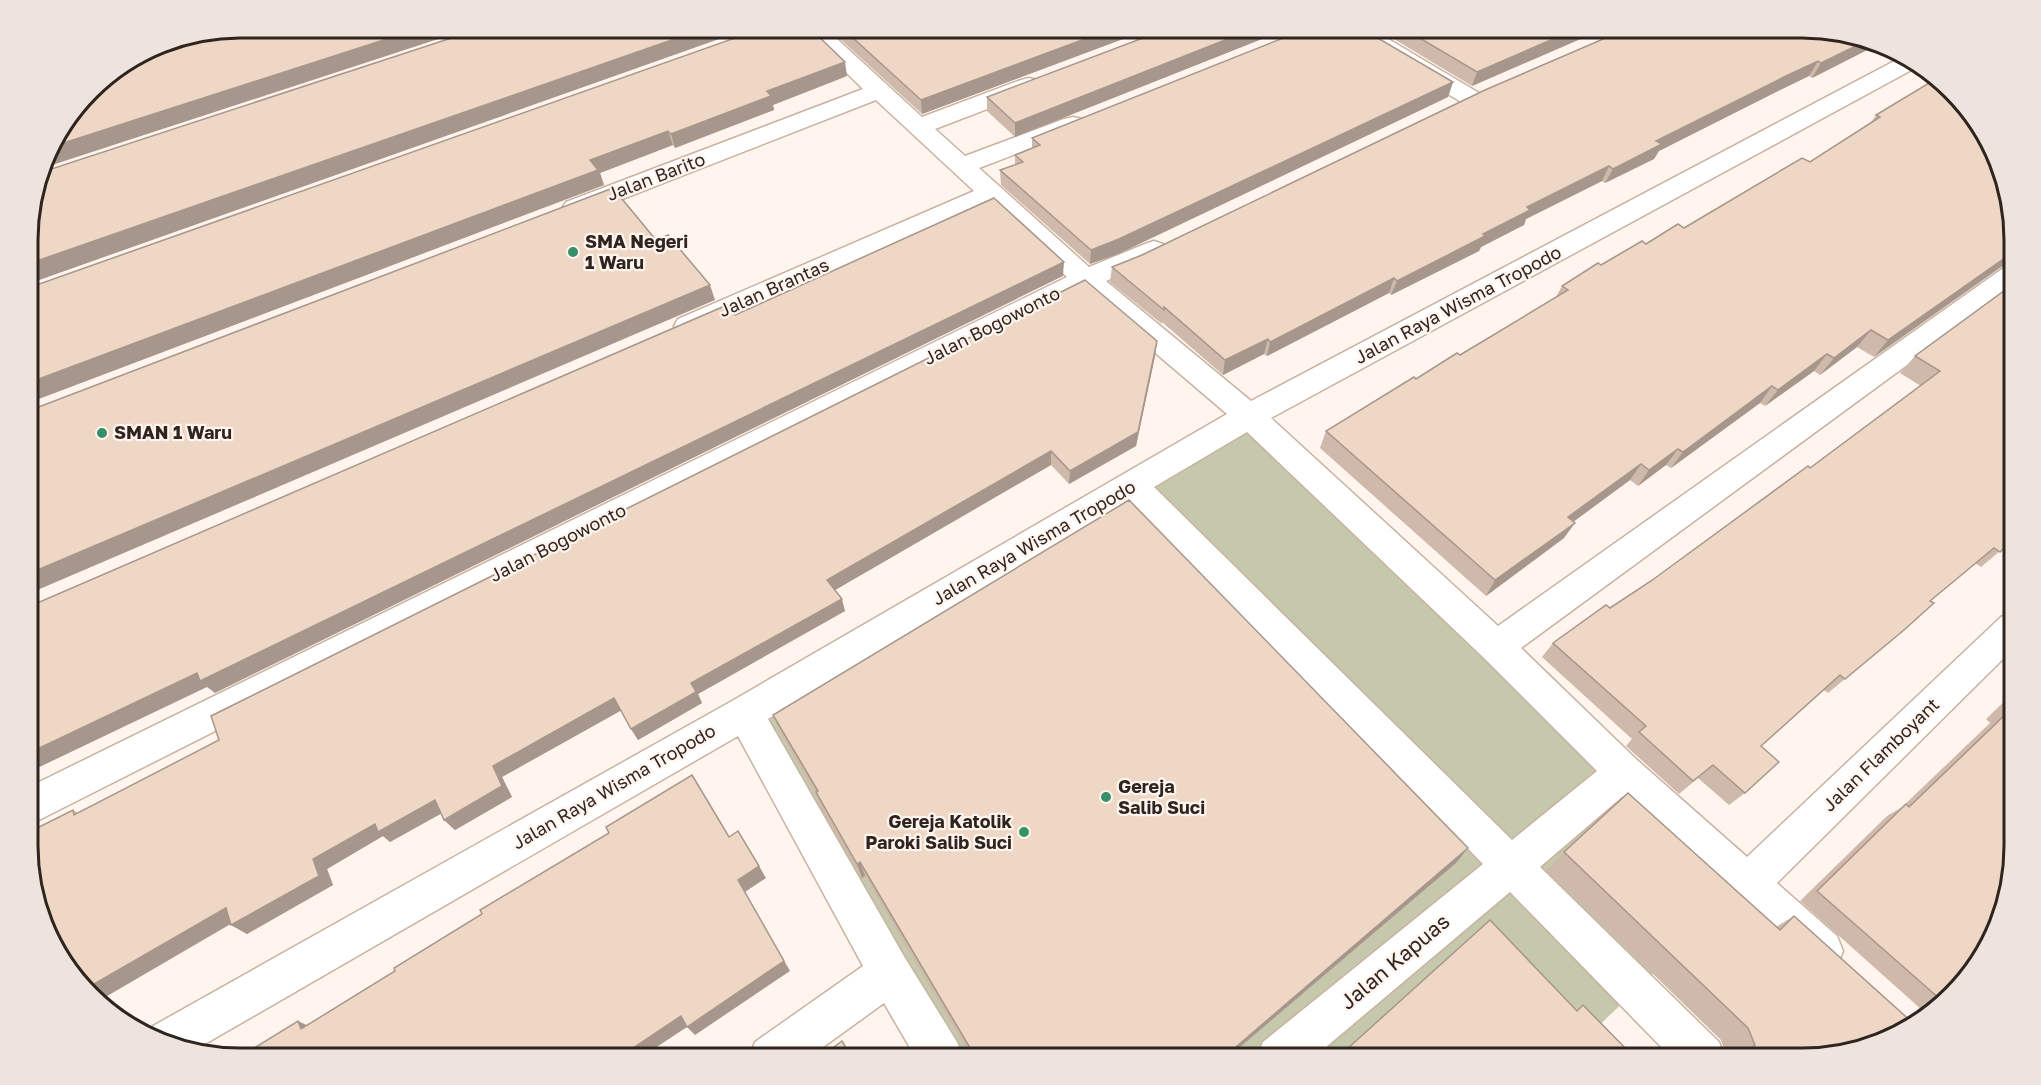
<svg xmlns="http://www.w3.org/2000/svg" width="2041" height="1085" viewBox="0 0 2041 1085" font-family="'Golos Text',sans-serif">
	<rect width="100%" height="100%" fill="#fff5ee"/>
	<path fill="#c6c8ac" d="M1249,416L1748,883L1565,1058H941L745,713Z"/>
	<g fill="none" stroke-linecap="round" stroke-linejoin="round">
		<g stroke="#c9b2a1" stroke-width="3">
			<g id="minor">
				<path d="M800,27H824L922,117L1021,80L1029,78L1037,80L1041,85L1037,90L935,129L965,156L1064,119L1073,117L1082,119L1085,124L1082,129L979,168L1089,267L1145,244L1154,241L1163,244L1167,250L1163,256L1106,281L1251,401L1902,57H1904L1917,67L1271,418L1498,626L2002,269L2012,266V288L1521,648L1637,760L1747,857L2001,617L2013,612V649L1777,883L1837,936L1843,951L1837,966L1822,972L1807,966L1623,796L1540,867L1719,1042L1725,1058H1672L1510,892L1313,1058H1257L1263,1042L1483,864L1129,502L768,719L905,958L957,1042L963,1058H916L884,1003L808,1058H749L755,1042L863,966L738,736L198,1048L148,1037L153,1026L732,701L1227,414L1084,292L29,825V787L1067,277L988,204L698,333L688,336L678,333L674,326L678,319L974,191L876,100L584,214L575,216L566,214L562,208L566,202L863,89ZM1247,432L1484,658L1597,771L1512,840L1154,487Z"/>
				<path d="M1341,27H1368L1479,93L1483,98L1479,103L1471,105L1463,103L1344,32Z"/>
			</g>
		</g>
		<use href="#minor" fill="#fff" fill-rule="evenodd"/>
	</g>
	<g fill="#ceb9aa">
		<path d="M827,27H1155L922,114Z"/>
		<path d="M1172,27H1292L1015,137L987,111V97Z"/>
		<path d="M1374,27H1608L1472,86Z"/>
		<path d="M1802,27L1877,45L1812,78L1809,76L1778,91L1659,151L1654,159L1605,183L1602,181L1526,219L1524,225L1481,247L1479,251L1391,295L1389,293L1267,356L1264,354L1223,375L1162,322V324L1110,282L1112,267L1142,255Z"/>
		<path d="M847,76L773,105L774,110L675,148L673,145L600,173L604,185L28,403V288Z"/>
		<path d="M1453,82L1448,97L1118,254L1090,264L1001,185L1000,170L1015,165V155L1032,148V138Z"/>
		<path d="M1929,83L2001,267L1874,357L1857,347L1820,375L1814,371L1765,406L1760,403L1671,468L1666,465L1638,486L1630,480L1573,522L1564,538L1486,596L1320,448L1326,431L1416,379L1460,355L1556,297L1562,286L1601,265L1646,244L1684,228L1810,162L1870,124L1876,115Z"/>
		<path d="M2012,285L2013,540L1981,567L1975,563L1930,601L1904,630L1828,693L1824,690L1761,746L1745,793L1729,805L1698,778L1679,794L1626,746L1632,739L1542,657L1553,643L1610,608L1651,581L1810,468L1921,386L1900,373L1915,356Z"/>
		<path d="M1157,341L1155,356L1136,446L1069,484L1051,465L835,590L845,611L698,694L702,703L638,740L621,710L502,777L512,797L455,830L444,820L441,813L390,842L383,836L327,869L333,885L247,934L231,925V924L107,996L63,964L73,810L78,813Z"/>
		<path d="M2014,692V846L1992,940L1924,1017L1922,1010L1800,901L1887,816L1902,807L1990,723L1986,719Z"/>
		<path d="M773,715L1456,863L1227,1058H972L865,876L862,878L821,808L816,794L780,732Z"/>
		<path d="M1628,793L1776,927L1794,916L1815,1058H1727L1721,1040L1546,870Z"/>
	</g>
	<g fill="#a7968b">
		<path d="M424,27H475L43,168L48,148Z"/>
		<path d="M709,27H753L28,284V264Z"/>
		<path d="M1117,27H1155L922,114L921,100Z"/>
		<path d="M1258,27H1292L1015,137V123Z"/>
		<path d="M1581,27H1608L1472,86L1477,72Z"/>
		<path d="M1864,42L1877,45L1812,78L1821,63Z"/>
		<path d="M1818,61L1809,76L1778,91L1659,151L1654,159L1605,183L1613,169L1656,141L1786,76Z"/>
		<path d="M845,62L847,76L773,105L774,110L675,148L671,134L767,91Z"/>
		<path d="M1453,82L1448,97L1118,254L1090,264L1091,250Z"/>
		<path d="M668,131L673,145L600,173L604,185L28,403V383L590,160Z"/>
		<path d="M1609,166L1602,181L1526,219L1524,225L1481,247L1479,251L1391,295L1397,281L1483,234L1527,207Z"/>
		<path d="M2012,253V264L2001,267L1874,357L1888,340Z"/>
		<path d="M1064,262L1063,276L215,693L207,687L29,772V753Z"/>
		<path d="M1394,278L1389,293L1267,356L1270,342Z"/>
		<path d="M710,285L715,300L28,594V574Z"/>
		<path d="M1871,330L1857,347L1820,375L1834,358Z"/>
		<path d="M1268,339L1264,354L1223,375L1225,360Z"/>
		<path d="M1157,341L1155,356L1136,446L1069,484L1070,471Z"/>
		<path d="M1827,354L1814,371L1765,406L1778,390Z"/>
		<path d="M1772,386L1760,403L1671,468L1683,452Z"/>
		<path d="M1678,449L1666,465L1638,486L1649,470Z"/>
		<path d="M1051,451V465L830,593L827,580Z"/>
		<path d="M1641,464L1630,480L1558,533L1568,517Z"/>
		<path d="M1575,523L1564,538L1486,596L1495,580Z"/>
		<path d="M842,599L845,611L698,694L702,703L638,740L631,729L691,683Z"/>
		<path d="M614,698L622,710L502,777L512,797L455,830L444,820L493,766Z"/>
		<path d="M435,800L446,811L390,842L383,836L327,869L333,885L247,934L231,925L313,859L375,824Z"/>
		<path d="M1468,848L1456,863L1227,1058H1223Z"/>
		<path d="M860,862L865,876L862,878L857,864Z"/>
		<path d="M759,866L766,878L745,892L790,971L695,1035L687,1027L640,1058H618L738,880Z"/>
		<path d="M226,908L242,917L107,996L109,1004L89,987Z"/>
		<path d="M298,1021L317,1030L301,1029Z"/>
	</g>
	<g fill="#efd7c6" stroke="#a7968b" stroke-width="1.5">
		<path d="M240,27H424L48,148L49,145L99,80L159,43Z"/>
		<path d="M485,27H709L28,264L27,225L42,172Z"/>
		<path d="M766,27H809L845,62L767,91L771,96L671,134L668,131L590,160L598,170L28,383V288Z"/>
		<path d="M841,27H1117L921,100Z"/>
		<path d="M1172,27H1258L1015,123L987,97Z"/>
		<path d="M1311,27H1359L1453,82L1119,239L1091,250L1000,170L1023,162L1015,155L1040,145L1032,138Z"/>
		<path d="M1401,27H1581L1477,72Z"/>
		<path d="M1631,27H1802L1864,42L1821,63L1818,61L1786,76L1656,141L1662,144L1613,169L1609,166L1527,207L1530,210L1483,234L1485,236L1397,281L1394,278L1270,342L1268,339L1225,360L1164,307V310L1112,267L1142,255L1485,90Z"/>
		<path d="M1929,83L1933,84L1935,83L1978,121L2012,212V253L1888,340L1871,330L1834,358L1827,354L1778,390L1772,386L1683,452L1678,449L1649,470L1641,464L1568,517L1575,523L1495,580L1326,431L1414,377L1416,379L1457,353L1460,355L1568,290L1562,286L1598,263L1601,265L1642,241L1646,244L1678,224L1684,228L1802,158L1810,162L1880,117L1876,115Z"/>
		<path d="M613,188L656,240L668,235L710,285L28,574V411Z"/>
		<path d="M994,198L1064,262L200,681L197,673L29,753L28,607L727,305L735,315Z"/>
		<path d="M1085,280L1157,341L1138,432L1070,471L1051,451L827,580L842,599L691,683L696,692L631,729L614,698L493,766L502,786L444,820L435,800L378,832L375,824L313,859L319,876L231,925L226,908L89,987L63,964L29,874V832L73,810L74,815L219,740L211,716Z"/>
		<path d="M2012,285L2013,540L2000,552L1994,548L1930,601L1934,603L1904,630L1845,679L1840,675L1761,746L1779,762L1745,793L1713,765L1693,781L1639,732L1646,726L1553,643L1606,605L1610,608L1651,581L1808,466L1810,468L1940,371L1915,356Z"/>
		<path d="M1129,500L1468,848L1223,1058H976L860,862L857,864L816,792L818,791L773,715Z"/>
		<path d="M2014,698V846L1992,940L1940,999L1817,891L1906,804L1909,807L2010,710L2005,706Z"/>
		<path d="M692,775L729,837L738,831L759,866L738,880L784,961L687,1027L681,1016L618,1058H238L298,1021L301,1029L395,971L394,968L482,914L480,910L609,833L606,827Z"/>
		<path d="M1628,793L1780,930L1794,916L1914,1024L1815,1058H1763L1753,1048L1755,1045L1748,1028L1564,852Z"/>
		<path d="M1490,920L1577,1011L1583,1005L1635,1058H1337Z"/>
		<path d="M842,1041L852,1058H819Z"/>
	</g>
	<g fill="#369168" stroke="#fff5ee" stroke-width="2">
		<circle cx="573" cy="252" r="6"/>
		<circle cx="102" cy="433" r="6"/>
		<circle cx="1106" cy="797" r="6"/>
		<circle cx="1024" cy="832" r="6"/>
	</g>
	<g text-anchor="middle" stroke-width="4.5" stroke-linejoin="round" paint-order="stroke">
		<g font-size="18" fill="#2e251f" stroke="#fff5ee">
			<text transform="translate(656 177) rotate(-21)" y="6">Jalan Barito</text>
			<text transform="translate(774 288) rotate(-24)" y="6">Jalan Brantas</text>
			<text transform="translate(1458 305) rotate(-28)" y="6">Jalan Raya Wisma Tropodo</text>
			<text transform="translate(992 326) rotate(-27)" y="6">Jalan Bogowonto</text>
			<text transform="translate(558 543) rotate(-27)" y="6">Jalan Bogowonto</text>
			<text transform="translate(1034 543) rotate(-30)" y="6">Jalan Raya Wisma Tropodo</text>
			<text transform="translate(1881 755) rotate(-44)" y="6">Jalan Flamboyant</text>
			<text transform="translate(614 787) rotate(-30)" y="6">Jalan Raya Wisma Tropodo</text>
		</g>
		<g font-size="18" font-weight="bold" fill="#2e251f" stroke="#fff5ee" text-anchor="start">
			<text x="585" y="248">SMA Negeri<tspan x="585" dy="21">1 Waru</tspan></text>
			<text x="114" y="439">SMAN 1 Waru</text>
			<text x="1118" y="793">Gereja<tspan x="1118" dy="21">Salib Suci</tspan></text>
			<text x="1012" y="828" text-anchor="end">Gereja Katolik<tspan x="1012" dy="21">Paroki Salib Suci</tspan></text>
		</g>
		<g font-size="21" fill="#2e251f" stroke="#fff5ee">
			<text transform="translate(1395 962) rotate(-40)" y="7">Jalan Kapuas</text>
		</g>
	</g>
	<path d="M0 0H2041V1085H0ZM240 38H1802A202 202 0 0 1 2004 240V846A202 202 0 0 1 1802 1048H240A202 202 0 0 1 38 846V240A202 202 0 0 1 240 38Z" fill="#eee4dd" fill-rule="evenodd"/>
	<path fill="none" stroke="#2e251f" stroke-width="3" d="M240 38H1802A202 202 0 0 1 2004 240V846A202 202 0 0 1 1802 1048H240A202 202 0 0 1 38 846V240A202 202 0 0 1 240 38Z"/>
</svg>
